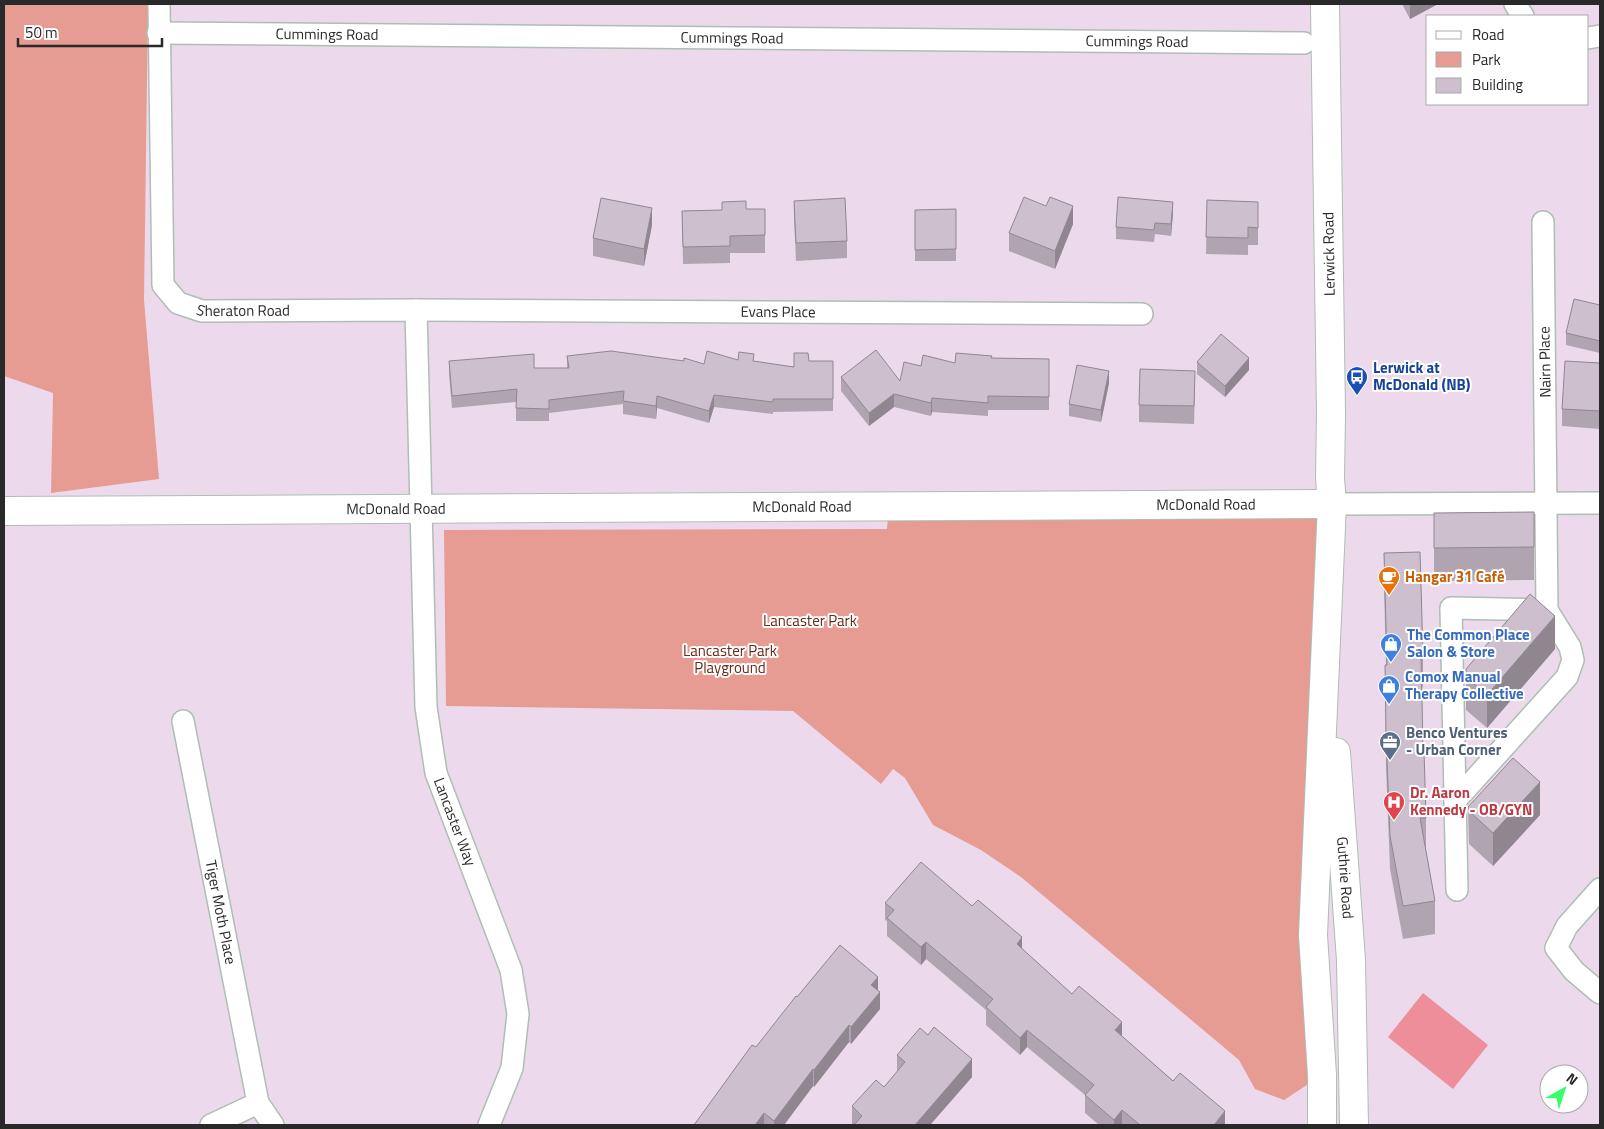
<svg xmlns="http://www.w3.org/2000/svg" width="1604" height="1129" viewBox="0 0 1604 1129" font-family="'Titillium Web',sans-serif">
	<rect width="100%" height="100%" fill="#ecdaec"/>
	<g fill="#e69b93">
		<path d="M4,4H148L144,300L159,479L51,493L53,393L4,376Z"/>
		<path d="M1332,504L1322,1075L1284,1100L1255,1089L1239,1060L1021,877L981,850L933,825L905,778L893,769L881,784L793,711L446,706L444,530L887,529L889,506Z"/>
	</g>
	<path fill="#ee8e9b" d="M1423,993L1488,1045L1453,1089L1388,1037Z"/>
	<g fill="none" stroke-linecap="round" stroke-linejoin="round">
		<g stroke="#aebeb2" stroke-width="24">
			<g id="minor">
				<path id="s1" d="M159,4L163,285L178,303L202,311L416,310L426,707L436,773L511,970L518,1014L512,1068L489,1125"/>
				<path d="M1515,4L1523,16"/>
				<path id="s2" d="M158,33L1304,43"/>
				<path d="M1588,38L1600,36"/>
				<path id="s3" d="M416,310L1142,314"/>
				<path d="M1332,504L1600,503"/>
				<path id="s4" d="M183,721L258,1103L273,1125"/>
				<path d="M1455,801L1567,677L1573,660L1570,647L1547,610L1543,222"/>
				<path d="M1600,889L1567,926L1556,948L1574,971L1600,993"/>
				<path d="M1457,890L1451,608L1546,610"/>
				<path d="M211,1125L258,1103"/>
			</g>
		</g>
		<g stroke="#aebeb2" stroke-width="30">
			<g id="tertiary">
				<path id="s5" d="M4,511L1332,504"/>
			</g>
		</g>
		<g stroke="#aebeb2" stroke-width="30">
			<g id="secondary">
				<path id="s6" d="M1336,752L1351,960L1354,1125"/>
				<path d="M1322,1125V1075L1313,935L1332,504L1330,478L1331,413L1325,4"/>
			</g>
		</g>
		<use href="#minor" stroke="#fff" stroke-width="21"/>
		<use href="#tertiary" stroke="#fff" stroke-width="28"/>
		<use href="#secondary" stroke="#fff" stroke-width="28"/>
	</g>
	<g fill="#b1a4b1">
		<path d="M1402,4H1438L1410,19Z"/>
		<path d="M1207,200L1258,202V245H1248V255L1206,254Z"/>
		<path d="M794,201L847,241V258L796,261L794,218Z"/>
		<path d="M765,209V253H730V263L683,264L682,211Z"/>
		<path d="M956,209V261H915V210Z"/>
		<path d="M1173,213L1171,236L1155,234L1154,242L1116,239V227Z"/>
		<path d="M1073,224L1055,269L1009,251V233Z"/>
		<path d="M652,225L644,266L593,256V238Z"/>
		<path d="M1600,305V353L1566,345V333Z"/>
		<path d="M567,356L704,364L738,360L754,361L794,367L809,361H833V411L773,412V414L714,407L709,423L657,408L656,419L623,414V404L549,413V421H516V402L452,408L449,374V361L534,368H567Z"/>
		<path d="M992,358L1049,359V410H988V416L932,412L931,416L894,407L869,426L841,391V377L900,381L921,366L955,363Z"/>
		<path d="M1197,362L1249,370L1225,397L1197,374Z"/>
		<path d="M1600,363V429L1562,426V409Z"/>
		<path d="M1109,383L1101,422L1069,416V404Z"/>
		<path d="M1195,388L1194,424L1139,422V405Z"/>
		<path d="M1534,512V580L1434,581V513Z"/>
		<path d="M1384,553L1423,654V687H1422L1423,750L1426,818V851L1435,901V934L1403,939L1390,869L1386,767L1385,665H1386L1384,586Z"/>
		<path d="M1555,649L1487,728L1466,710V669Z"/>
		<path d="M1468,807L1540,815L1493,866L1469,844Z"/>
		<path d="M885,903L972,906L1022,949L1072,994L1225,1125H1099L1085,1113V1095L1027,1047L1020,1055L986,1025V1010L926,959L921,965L887,936V921L885,920Z"/>
		<path d="M878,990L880,1009L851,1044L849,1042L814,1087L813,1086L784,1125H694L756,1047L797,997Z"/>
		<path d="M897,1055L972,1077L930,1125H854L852,1124V1106L884,1087L897,1072Z"/>
	</g>
	<g fill="#908690">
		<path d="M1412,4H1438L1410,19V5Z"/>
		<path d="M1173,202V213L1171,236V224Z"/>
		<path d="M1073,206V224L1055,269V251Z"/>
		<path d="M652,208V225L644,266V249Z"/>
		<path d="M1249,358V370L1225,397V386Z"/>
		<path d="M1109,371V383L1101,422V410Z"/>
		<path d="M894,394V407L869,426V413Z"/>
		<path d="M714,395V407L709,423V411Z"/>
		<path d="M657,396V408L656,419V406Z"/>
		<path d="M932,398V412L931,416V403Z"/>
		<path d="M1555,616V649L1487,728V695Z"/>
		<path d="M1540,782V815L1493,866V833Z"/>
		<path d="M1022,937V954L1017,944Z"/>
		<path d="M926,942V959L921,965V947Z"/>
		<path d="M878,977V994L871,985Z"/>
		<path d="M880,992V1009L851,1044V1027Z"/>
		<path d="M1122,1022V1039L1115,1030Z"/>
		<path d="M849,1025V1042L814,1087V1070Z"/>
		<path d="M1027,1030V1047L1020,1055V1038Z"/>
		<path d="M972,1059V1077L930,1125H915Z"/>
		<path d="M813,1069V1086L784,1125H774V1121Z"/>
		<path d="M1122,1110V1125H1114V1120Z"/>
		<path d="M1225,1111V1125H1214Z"/>
		<path d="M764,1113V1125H755Z"/>
	</g>
	<g fill="#cebfce" stroke="#908690">
		<path d="M1024,197L1046,206L1050,197L1073,206L1055,251L1009,233Z"/>
		<path d="M1118,197L1173,202L1171,224L1155,223L1154,230L1116,227Z"/>
		<path d="M601,198L652,208L644,249L593,238Z"/>
		<path d="M845,198L847,241L796,243L794,201Z"/>
		<path d="M1207,200L1258,202V228L1248,227V238L1206,237Z"/>
		<path d="M746,201V209H765V235L730,236V246L683,247L682,211L722,210V202Z"/>
		<path d="M956,209V249L915,250V210Z"/>
		<path d="M1574,299L1600,305V341L1566,333Z"/>
		<path d="M1221,334L1249,358L1225,386L1197,362Z"/>
		<path d="M876,350L900,381L904,362L921,366L923,355L955,363L956,353L992,356L991,358L1049,359V397L988,396V403L932,398L931,403L894,394L869,413L841,377Z"/>
		<path d="M611,351L684,361V358L704,364L707,351L738,360L739,352L754,354L753,361L794,367V353H808L809,361H833V399H773V402L714,395L709,411L657,396L656,406L623,401L624,391L549,400V409L516,408L517,389L452,396L449,361L534,354V368H569L567,356Z"/>
		<path d="M1565,361L1600,363V411L1562,409Z"/>
		<path d="M1077,365L1109,371L1101,410L1069,404Z"/>
		<path d="M1140,369L1195,371L1194,406L1139,405Z"/>
		<path d="M1534,512V547L1434,548V513Z"/>
		<path d="M1420,552L1423,654H1421L1423,750H1424L1426,818H1420L1435,901L1403,906L1390,836L1386,734L1385,665H1387L1384,553Z"/>
		<path d="M1530,594L1555,616L1487,695L1466,677V669Z"/>
		<path d="M1513,758L1540,782L1493,833L1469,811L1468,807Z"/>
		<path d="M921,862L972,906L978,900L1022,937L1017,944L1072,994L1079,986L1122,1022L1115,1030L1173,1081L1180,1073L1225,1111L1214,1125H1140L1122,1110L1114,1120L1085,1095L1094,1085L1027,1030L1020,1038L986,1007L993,999L926,942L921,947L887,918L894,910L885,903Z"/>
		<path d="M840,945L878,977L871,985L880,992L851,1027L849,1025L814,1070L813,1069L774,1121L764,1113L755,1125H694L752,1045L756,1047L796,996L797,997Z"/>
		<path d="M934,1027L972,1059L915,1125H854L862,1116L852,1106L876,1080L884,1087L905,1062L897,1055L920,1028L928,1035Z"/>
	</g>
	<defs>
		<g id="bus-pin" transform="scale(1.125)"><path d="M0 17L-7.5 6A9.5 9.5 0 1 1 7.5 6Z" fill="#1a4fb4" stroke="#fff"/><path d="M-5-6H5V4H4V6H2V4H-2V6H-4V4H-5ZM-3.5-4V0h7V-4ZM-3.5 1.2v1.5H-2V1.2ZM2 1.2v1.5H3.5V1.2Z" fill="#fff"/></g>
		<g id="cafe-pin" transform="scale(1.125)"><path d="M0 17L-7.5 6A9.5 9.5 0 1 1 7.5 6Z" fill="#e8710a" stroke="#fff"/><path d="M-5.5-4.5H6V0H3Q3 3.5 0 3.5H-2.5Q-5.5 3.5-5.5 0ZM3-3.2v2h1.7v-2ZM-6 4.5H4V6H-6Z" fill="#fff"/></g>
		<g id="shop-pin" transform="scale(1.125)"><path d="M0 17L-7.5 6A9.5 9.5 0 1 1 7.5 6Z" fill="#3f7fe0" stroke="#fff"/><path d="M-5-2.5h2.3a2.7 3.5 0 0 1 5.4 0H5L5.5 6h-11ZM-1.5-2.5h3a1.5 2.3 0 0 0-3 0Z" fill="#fff"/></g>
		<g id="office-pin" transform="scale(1.125)"><path d="M0 17L-7.5 6A9.5 9.5 0 1 1 7.5 6Z" fill="#5c6f8a" stroke="#fff"/><path d="M-6-3h4V-5.5h4V-3h4V5H-6ZM-1-4.5V-3h2v-1.5ZM-6 0V1H6V0Z" fill="#fff"/></g>
		<g id="hospital-pin" transform="scale(1.125)"><path d="M0 17L-7.5 6A9.5 9.5 0 1 1 7.5 6Z" fill="#e0444e" stroke="#fff"/><path d="M-5-5h3v3.5h4V-5h3V5h-3V1.5h-4V5h-3Z" fill="#fff"/></g>
	</defs>
	<g fill-rule="evenodd">
		<use href="#bus-pin" x="1357" y="377"/>
		<use href="#cafe-pin" x="1389" y="577"/>
		<use href="#shop-pin" x="1391" y="644"/>
		<use href="#shop-pin" x="1389" y="686"/>
		<use href="#office-pin" x="1390" y="742"/>
		<use href="#hospital-pin" x="1394" y="802"/>
	</g>
	<g text-anchor="middle" stroke-width="4" stroke-linejoin="round" paint-order="stroke">
		<g font-size="15" fill="#292929" stroke="#fff">
			<text dy="5" stroke="none"><textPath href="#s2" startOffset="169">Cummings Road</textPath></text>
			<text dy="5" stroke="none"><textPath href="#s2" startOffset="574">Cummings Road</textPath></text>
			<text dy="5" stroke="none"><textPath href="#s2" startOffset="979">Cummings Road</textPath></text>
			<text transform="translate(1329 254) rotate(-91)" y="5">Lerwick Road</text>
			<text dy="5" stroke="none"><textPath href="#s1" startOffset="371">Sheraton Road</textPath></text>
			<text dy="5" stroke="none"><textPath href="#s3" startOffset="362">Evans Place</textPath></text>
			<text transform="translate(1545 362) rotate(-91)" y="5">Nairn Place</text>
			<text dy="5" stroke="none"><textPath href="#s5" startOffset="1202">McDonald Road</textPath></text>
			<text dy="5" stroke="none"><textPath href="#s5" startOffset="798">McDonald Road</textPath></text>
			<text dy="5" stroke="none"><textPath href="#s5" startOffset="392">McDonald Road</textPath></text>
			<text dy="5" stroke="none"><textPath href="#s1" startOffset="1060">Lancaster Way</textPath></text>
			<text dy="5" stroke="none"><textPath href="#s6" startOffset="126">Guthrie Road</textPath></text>
			<text dy="5" stroke="none"><textPath href="#s4" startOffset="195">Tiger Moth Place</textPath></text>
		</g>
		<g font-size="15" font-weight="bold" fill="#164399" stroke="#fff" text-anchor="start">
			<text x="1373" y="373">Lerwick at<tspan x="1373" dy="17">McDonald (NB)</tspan></text>
		</g>
		<g font-size="15" font-weight="bold" fill="#c56008" stroke="#fff" text-anchor="start">
			<text x="1405" y="582">Hangar 31 Café</text>
		</g>
		<g font-size="15" fill="#692916" stroke="#fff">
			<text x="810" y="626">Lancaster Park</text>
			<text x="730" y="656">Lancaster Park<tspan x="730" dy="17">Playground</tspan></text>
		</g>
		<g font-size="15" font-weight="bold" fill="#366cbe" stroke="#fff" text-anchor="start">
			<text x="1407" y="640">The Common Place<tspan x="1407" dy="17">Salon &amp; Store</tspan></text>
			<text x="1405" y="682">Comox Manual<tspan x="1405" dy="17">Therapy Collective</tspan></text>
		</g>
		<g font-size="15" font-weight="bold" fill="#4e5e75" stroke="#fff" text-anchor="start">
			<text x="1406" y="738">Benco Ventures<tspan x="1406" dy="17">- Urban Corner</tspan></text>
		</g>
		<g font-size="15" font-weight="bold" fill="#be3a42" stroke="#fff" text-anchor="start">
			<text x="1410" y="798">Dr. Aaron<tspan x="1410" dy="17">Kennedy - OB/GYN</tspan></text>
		</g>
	</g>
	<rect width="1604" height="1129" fill="none" stroke="#292929" stroke-width="10"/>
	<rect x="1426" y="15" width="162" height="90" fill="#ffffff" stroke="#a9a9a9"/>
	<rect x="1436" y="31" width="25" height="8" fill="#ffffff" stroke="#a9a9a9"/>
	<text x="1472" y="40" font-size="15" fill="#292929">Road</text>
	<rect x="1436" y="52" width="25" height="15" fill="#e69b93" stroke="#a9a9a9"/>
	<text x="1472" y="65" font-size="15" fill="#292929">Park</text>
	<rect x="1436" y="78" width="25" height="15" fill="#cebfce" stroke="#a9a9a9"/>
	<text x="1472" y="90" font-size="15" fill="#292929">Building</text>
	<g transform="translate(1564 1089) rotate(39)"><circle r="24" fill="#ffffff" stroke="#a9a9a9"/>
	<path d="M0-4L9 19L0 12L-9 19Z" fill="#34ff67"/>
	<text y="-8" font-size="14" font-weight="bold" text-anchor="middle" fill="#292929">N</text>
	</g>
	<path d="M18 38v8h144v-8" fill="none" stroke="#292929" stroke-width="2.5"/>
	<text x="25" y="38" font-size="15" fill="#292929" stroke="#ffffff" stroke-width="4" paint-order="stroke">50 m</text>
</svg>
